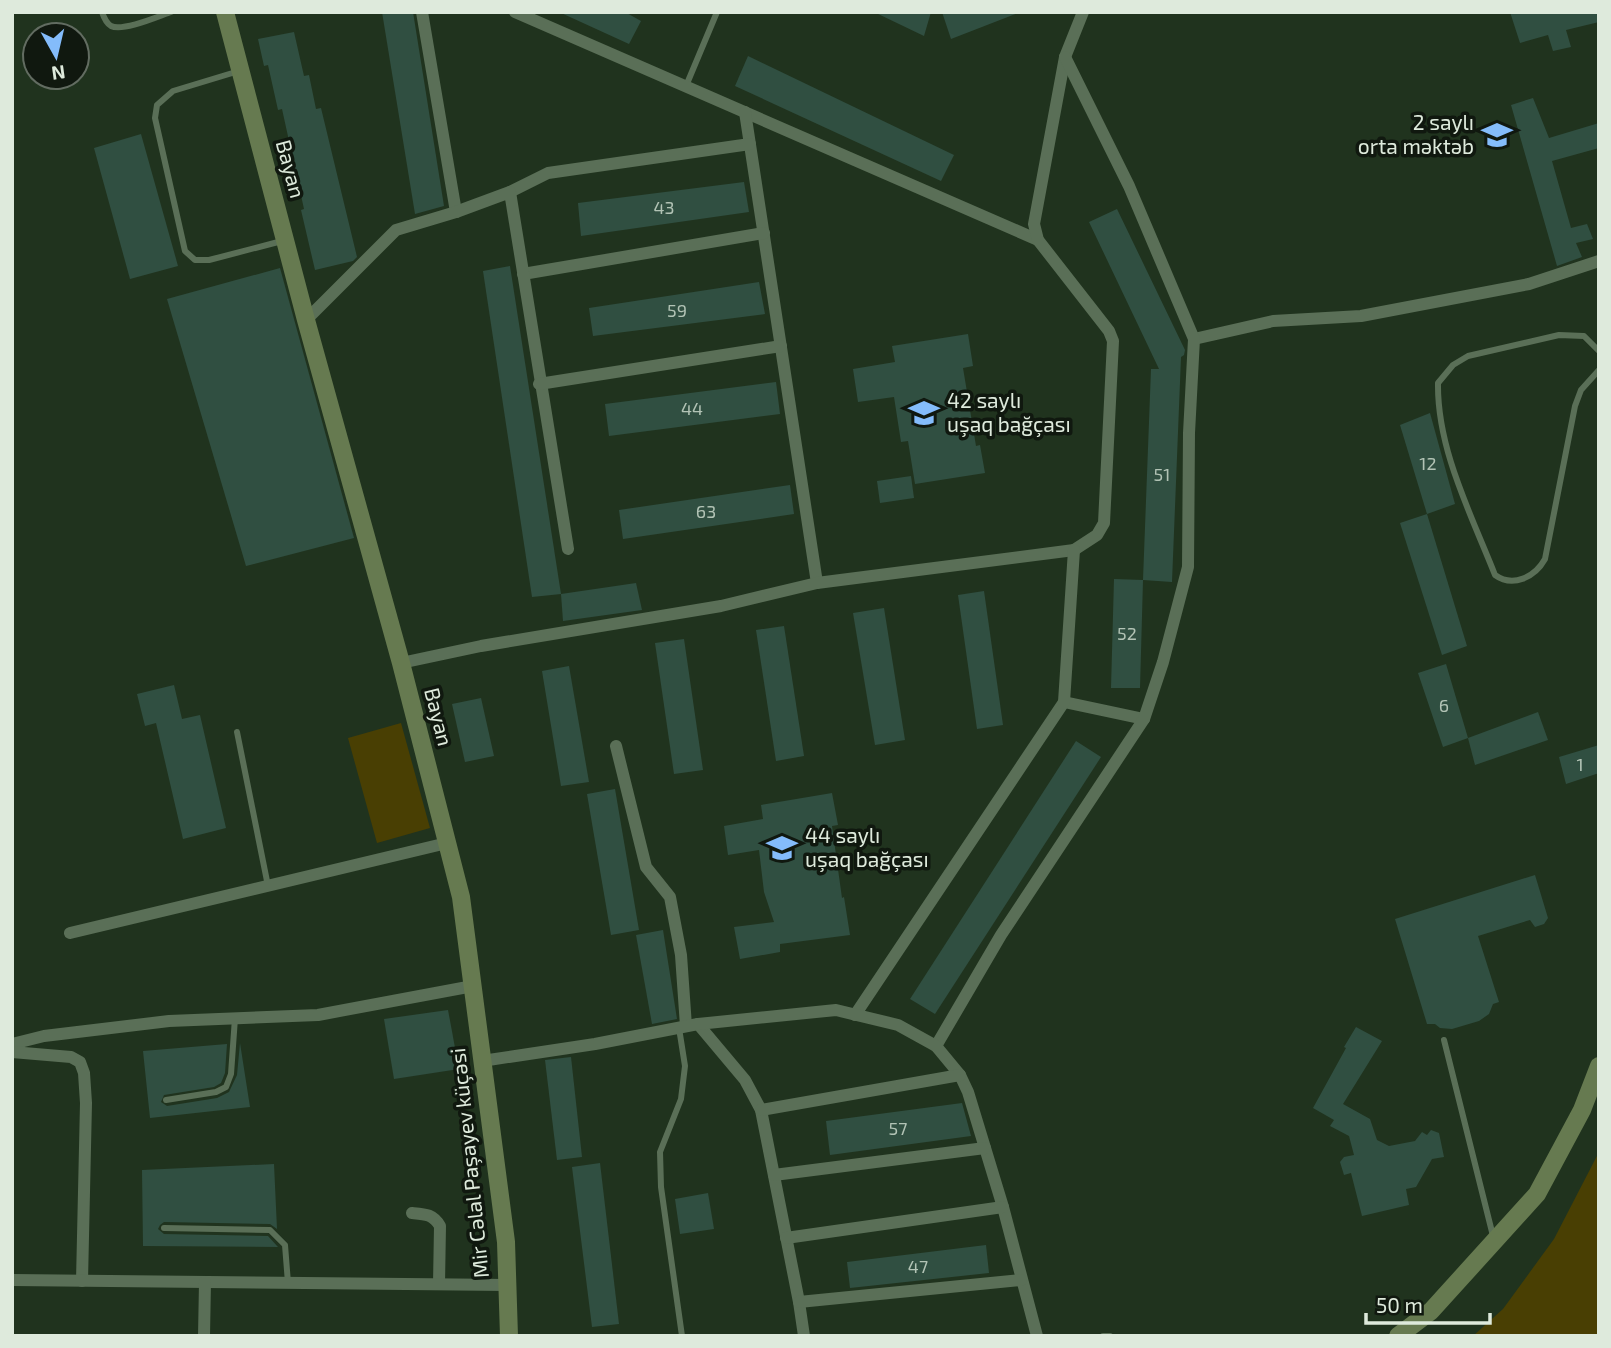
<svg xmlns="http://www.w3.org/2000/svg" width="1611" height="1348" viewBox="0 0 1611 1348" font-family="'Exo 2',sans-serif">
	<rect width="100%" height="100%" fill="#20331e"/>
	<g fill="#493f03">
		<path d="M401,723L430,828L377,843L348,738Z"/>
		<path d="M1599,1152V1336H1473L1503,1309L1554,1239Z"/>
	</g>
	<g fill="#304f41">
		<path d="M382,12H413L444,206L415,214Z"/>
		<path d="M559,12H625L641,21L629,44Z"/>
		<path d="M874,12H931L924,36Z"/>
		<path d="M942,12H1018V13L951,39Z"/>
		<path d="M1510,12H1599V22L1566,30L1571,47L1553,51L1548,35L1520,43Z"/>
		<path d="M294,32L304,76L309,75L316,109L321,108L357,257L353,261L315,270L301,210L304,209L282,109L278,110L268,65L264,66L258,39Z"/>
		<path d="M748,56L954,155L941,181L735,86Z"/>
		<path d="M1533,98L1549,138L1599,123V148L1552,161L1571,228L1587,224L1593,239L1576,243L1582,257L1557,266L1511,105Z"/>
		<path d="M141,134L178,266L130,279L94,148Z"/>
		<path d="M744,182L749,212L581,236L578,203Z"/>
		<path d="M1117,209L1185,350L1184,355L1181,357L1172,582L1143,580L1151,369H1159L1089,222Z"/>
		<path d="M510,266L561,594L532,597L483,271Z"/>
		<path d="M280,268L354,538L246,566L167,299Z"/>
		<path d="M759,282L765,314L593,336L589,308Z"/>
		<path d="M968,334L973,366L963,368L976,446L980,445L985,473L915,484L908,441L901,442L894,397L858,402L853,369L895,362L892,346Z"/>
		<path d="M776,382L780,414L609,436L605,404Z"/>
		<path d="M1430,413L1455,504L1427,514L1400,425Z"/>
		<path d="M911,476L914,498L880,503L877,481Z"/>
		<path d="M790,485L794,514L623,539L619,510Z"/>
		<path d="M1427,514L1467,646L1442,655L1400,523Z"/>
		<path d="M1114,579L1143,580L1140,688H1111Z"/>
		<path d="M636,583L642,610L563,621L561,594Z"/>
		<path d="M984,591L1003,725L977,729L958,595Z"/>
		<path d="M884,608L905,740L875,745L853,613Z"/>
		<path d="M784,626L804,756L776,761L756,630Z"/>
		<path d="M684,639L703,770L674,774L655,643Z"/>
		<path d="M1446,664L1468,738L1443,747L1418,673Z"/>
		<path d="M569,666L589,782L561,786L542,671Z"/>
		<path d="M174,685L182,719L200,715L226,828L183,839L156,723L145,726L137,694Z"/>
		<path d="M481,698L494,756L465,762L452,704Z"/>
		<path d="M1538,712L1548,740L1475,765L1468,738Z"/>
		<path d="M1076,741L1101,757L935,1014L910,999Z"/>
		<path d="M1599,745V773L1566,784L1559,757Z"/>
		<path d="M615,789L639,930L611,935L587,794Z"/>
		<path d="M832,793L838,825L832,826L842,898L844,897L850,935L780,944V952L740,959L734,927L774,922L764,892L759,850L728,855L724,826L763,819L761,805Z"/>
		<path d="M1535,875L1548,918L1544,924L1535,927L1530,920L1478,936L1499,1002L1493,1004L1489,1014L1479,1021L1452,1029L1440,1028L1435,1024H1427L1395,919Z"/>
		<path d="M663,930L677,1019L652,1024L636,935Z"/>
		<path d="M448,1010L459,1069L394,1079L384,1019Z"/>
		<path d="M1356,1027L1382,1041L1343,1104L1370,1119L1377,1140L1389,1146L1415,1141L1422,1132L1427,1135L1431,1130L1439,1133L1444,1157L1432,1159L1416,1187L1406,1189L1409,1205L1362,1216L1351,1173L1344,1175L1340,1162L1344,1157L1354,1155L1349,1136L1330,1126L1334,1120L1313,1108L1346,1048L1344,1047Z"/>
		<path d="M240,1043L250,1107L150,1118L143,1051L227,1044L225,1073L221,1083L214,1087L164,1095L161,1102L167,1106L217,1098L229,1092L237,1075Z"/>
		<path d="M571,1057L582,1157L557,1160L545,1060Z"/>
		<path d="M962,1103L971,1136L830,1155L826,1121Z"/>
		<path d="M600,1163L619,1324L592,1327L572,1167Z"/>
		<path d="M274,1164L277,1229L270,1224L164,1222L160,1225L158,1229L164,1234L268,1236L278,1247L143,1246L142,1170Z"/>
		<path d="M708,1193L714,1229L680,1234L675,1199Z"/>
		<path d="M986,1245L989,1273L850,1288L847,1262Z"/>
	</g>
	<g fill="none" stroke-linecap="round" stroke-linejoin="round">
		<g stroke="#5a6f57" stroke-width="6">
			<path d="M102,12C104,18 106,23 111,26C123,32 159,16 171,12"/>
			<path d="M239,71L173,91L157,105L155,118L185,251L195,260H209L282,241"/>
			<path d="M686,86L717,12"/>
			<path d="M1599,351L1584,336L1559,335L1468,356L1453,365L1438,383C1437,449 1471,514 1495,575C1513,588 1535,577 1545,559L1575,406L1581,390L1599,370"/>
			<path d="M237,732L268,886"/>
			<path d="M679,1028L685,1066L681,1099L660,1152L661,1187L682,1336"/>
			<path d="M1444,1040L1493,1236"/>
			<path d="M166,1100L216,1092L226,1087L231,1074L235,1018"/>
			<path d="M164,1228L270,1230L285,1245L288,1283"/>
			<path d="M1103,1336H1110"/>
		</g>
		<g stroke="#5a6f57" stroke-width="12">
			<path d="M422,12L456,212"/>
			<path d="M515,12L1038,240"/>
			<path d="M745,112L817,583"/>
			<path d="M510,192L548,173L750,144"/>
			<path d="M523,274L764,233"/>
			<path d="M306,320L396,230L456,212L510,192L568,549"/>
			<path d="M1194,339L1273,321L1361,316L1529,284L1599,261"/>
			<path d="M539,384L781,346"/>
			<path d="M401,663L481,646L721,606L817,583L1074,550L1097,535L1104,523L1113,341L1109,331L1038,240L1034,224L1065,57L1083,12"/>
			<path d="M1064,702L1144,719"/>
			<path d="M616,746L646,867L670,897L681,955L686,1026"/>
			<path d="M70,933L447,843"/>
			<path d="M855,1015L1064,702L1074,550"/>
			<path d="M698,1024L745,1080L761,1110L799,1302L804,1336"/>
			<path d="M12,1044L44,1036L169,1021L318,1015L473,986"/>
			<path d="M936,1046L1001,935L1144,719L1163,662L1188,567L1189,433L1194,339L1129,186L1065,57"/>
			<path d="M12,1052L71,1057L80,1062L84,1073L86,1103L82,1281"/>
			<path d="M482,1061L595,1044L698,1024L836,1010L898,1025L936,1046L960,1075L968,1092L1003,1207L1037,1336"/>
			<path d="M761,1110L960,1075"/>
			<path d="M774,1175L985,1148"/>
			<path d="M412,1213C425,1214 433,1214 440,1226L439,1284"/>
			<path d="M786,1238L1003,1207"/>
			<path d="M12,1280L507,1285"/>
			<path d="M799,1302L1021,1280"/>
			<path d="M204,1336L205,1282"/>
		</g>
		<g stroke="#667a50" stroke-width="18">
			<path d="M225,12L306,320L401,663L461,897L506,1242L509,1336"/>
			<path d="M1398,1336L1431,1311L1537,1194L1582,1110L1599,1066"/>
		</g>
	</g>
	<defs>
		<g id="school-bare" transform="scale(2.415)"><path d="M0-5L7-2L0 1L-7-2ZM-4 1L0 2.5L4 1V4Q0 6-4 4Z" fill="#84bcfb" stroke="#10180f" stroke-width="2.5" paint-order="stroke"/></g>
	</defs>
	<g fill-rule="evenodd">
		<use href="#school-bare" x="1497" y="135"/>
		<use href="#school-bare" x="924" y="413"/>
		<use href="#school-bare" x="782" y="848"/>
	</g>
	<g text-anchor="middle" stroke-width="7" stroke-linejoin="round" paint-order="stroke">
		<g font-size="18" fill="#b2c3b5">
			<text x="664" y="214">43</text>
			<text x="677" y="317">59</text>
			<text x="692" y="415">44</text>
			<text x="1428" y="470">12</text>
			<text x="1162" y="481">51</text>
			<text x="706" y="518">63</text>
			<text x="1127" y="640">52</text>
			<text x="1444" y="712">6</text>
			<text x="1580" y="771">1</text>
			<text x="898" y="1135">57</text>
			<text x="918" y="1273">47</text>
		</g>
		<g font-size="21" fill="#deeadc" stroke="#10180f" text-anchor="start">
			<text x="1474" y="130" text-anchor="end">2 saylı<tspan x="1474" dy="24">orta məktəb</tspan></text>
			<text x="947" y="408">42 saylı<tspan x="947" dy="24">uşaq bağçası</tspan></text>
			<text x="805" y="843">44 saylı<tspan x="805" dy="24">uşaq bağçası</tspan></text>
		</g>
		<g font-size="21" fill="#deeadc" stroke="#10180f">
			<text transform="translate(290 169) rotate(75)" y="7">Bayan</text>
			<text transform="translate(438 717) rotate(76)" y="7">Bayan</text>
			<text transform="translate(470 1163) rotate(-96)" y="7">Mir Cəlal Paşayev küçəsi</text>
		</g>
	</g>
	<rect width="1611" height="1348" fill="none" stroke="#deeadc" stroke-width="28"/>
	<g transform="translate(56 56) rotate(172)"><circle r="33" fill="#10180f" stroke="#626c61" stroke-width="2"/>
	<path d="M0-5L12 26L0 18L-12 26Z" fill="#84bcfb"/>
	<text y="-10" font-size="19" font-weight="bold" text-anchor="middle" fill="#deeadc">N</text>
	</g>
	<path d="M1366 1313v10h124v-10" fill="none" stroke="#deeadc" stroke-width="3.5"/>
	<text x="1376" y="1313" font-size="21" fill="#deeadc" stroke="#10180f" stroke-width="5" paint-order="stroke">50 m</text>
</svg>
